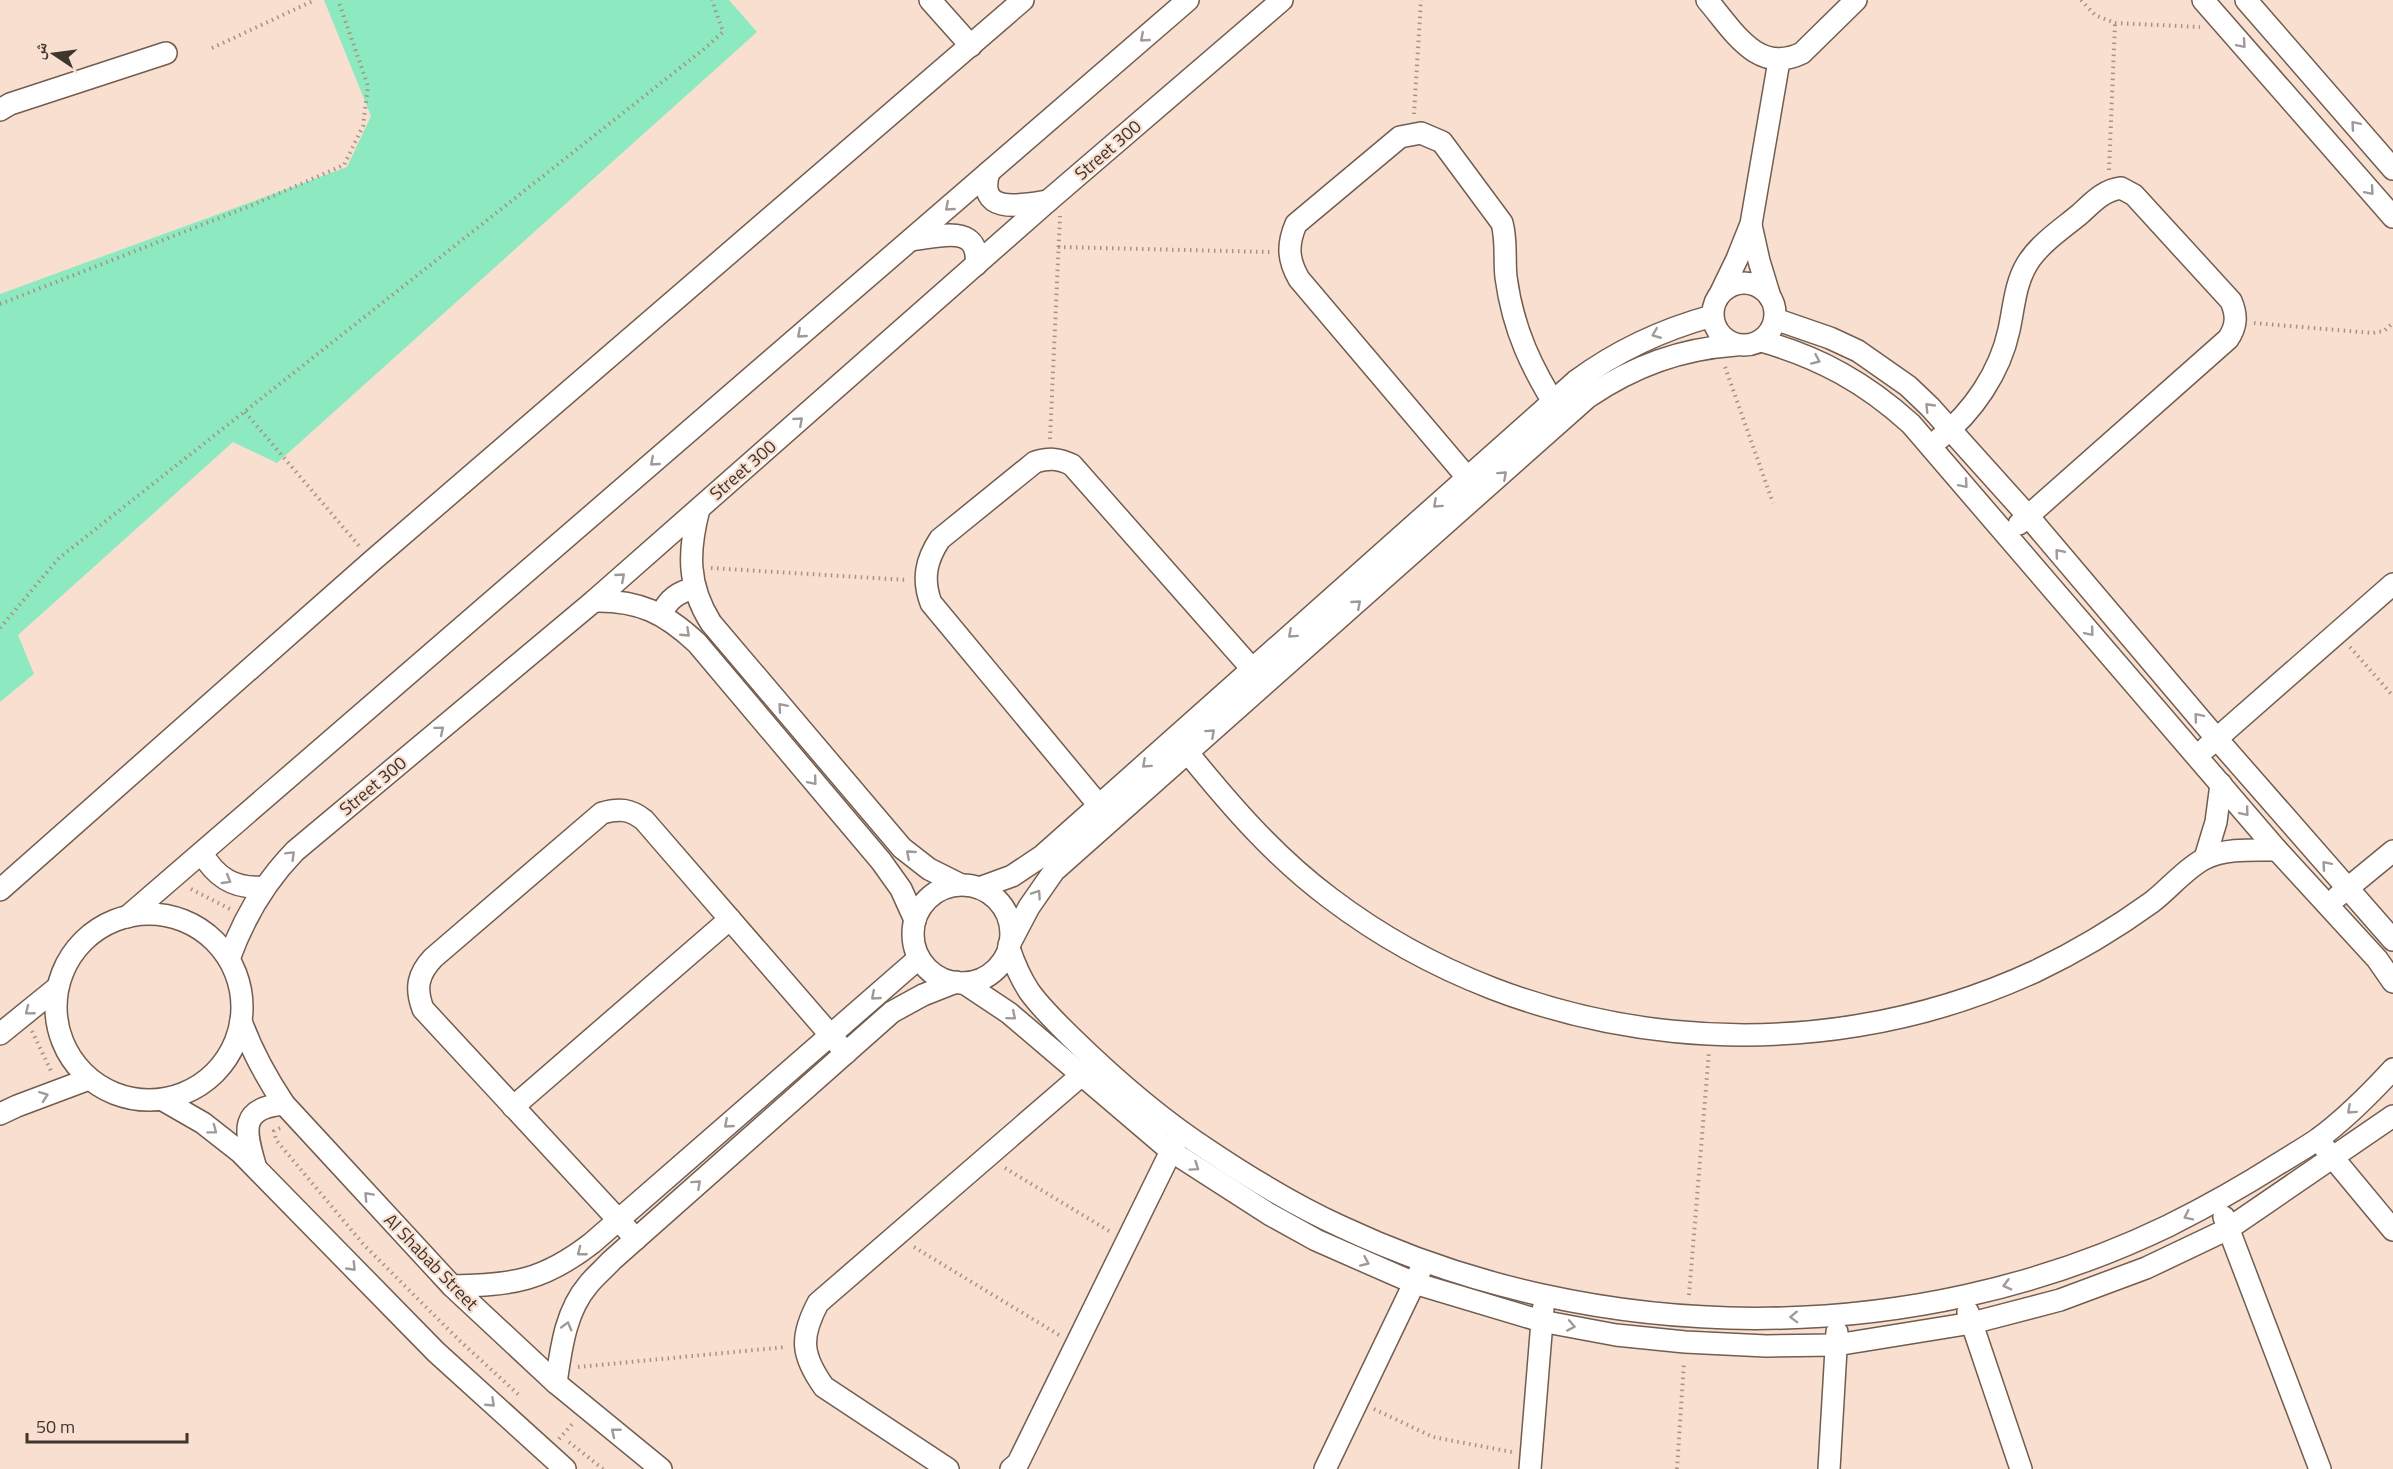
<svg xmlns="http://www.w3.org/2000/svg" width="2393" height="1469" viewBox="0 0 2393 1469" font-family="'Titillium Web','Noto Naskh Arabic',sans-serif">
	<rect width="100%" height="100%" fill="#f8dfcf"/>
	<path fill="#8deac0" d="M324,0H729L757,32L277,463L233,442L18,635L34,674L0,702V294L347,167L371,116Z"/>
	<g fill="none" stroke-linecap="round" stroke-linejoin="round">
		<g stroke="#725d4f" stroke-width="24">
			<g id="minor">
				<path d="M930,0L971,46"/>
				<path d="M1707,0C1733,30 1757,75 1802,53L1856,0"/>
				<path d="M2203,0L2393,217"/>
				<path d="M2246,0L2393,169"/>
				<path d="M0,110L10,104L166,53"/>
				<path d="M989,172C976,216 1023,205 1048,201"/>
				<path d="M1751,225L1759,261L1770,297"/>
				<path d="M911,240C938,237 980,222 976,265"/>
				<circle cx="1744" cy="314" r="31"/>
				<path d="M1721,292L1737,259L1751,224L1779,61"/>
				<path d="M1775,319L1830,338L1858,351L1908,386L1930,407L2028,516L2217,739L2393,940"/>
				<path d="M1761,341C1819,357 1866,383 1911,424L2277,850L2377,959L2393,982"/>
				<path d="M1939,439C1973,412 2000,372 2009,330C2014,307 2015,284 2027,264C2039,244 2062,229 2080,214C2093,202 2104,190 2121,188L2134,195L2231,301C2237,315 2237,326 2228,339L2019,524"/>
				<path d="M1477,489L1299,279C1288,260 1287,245 1296,224L1400,137L1421,133L1442,142L1502,223C1507,241 1504,259 1506,277C1513,330 1532,369 1560,413"/>
				<path d="M699,509C688,551 687,585 711,623L902,848L929,869L959,884"/>
				<path d="M594,601C639,600 665,613 697,643L881,861L901,889L915,920"/>
				<path d="M661,615C668,599 678,592 695,588"/>
				<path d="M2206,748L2393,584"/>
				<path d="M1188,753C1231,806 1275,857 1330,898C1530,1050 1808,1077 2036,971C2076,952 2116,928 2152,902C2169,889 2185,869 2204,859C2224,848 2255,850 2277,850"/>
				<path d="M1107,815L931,603C922,579 926,560 940,539L1035,462C1049,458 1058,458 1072,465L1261,679"/>
				<path d="M202,853C216,878 235,889 263,887"/>
				<path d="M2205,858L2216,822L2221,784"/>
				<circle cx="962" cy="934" r="49"/>
				<path d="M979,888L1012,876L1042,856L1576,381C1618,350 1661,330 1712,316"/>
				<path d="M0,890L372,561L1023,0"/>
				<path d="M2337,897L2393,851"/>
				<circle cx="149" cy="1007" r="93"/>
				<path d="M127,917L1188,0"/>
				<path d="M1009,945L1029,907L1054,871L1588,397C1634,366 1680,349 1736,345"/>
				<path d="M1009,948C1014,963 1020,977 1029,991C1041,1008 1057,1023 1071,1037C1115,1080 1161,1120 1211,1152C1253,1180 1296,1206 1342,1227C1599,1348 1911,1350 2168,1226C2206,1207 2242,1187 2278,1164C2291,1156 2305,1148 2318,1139C2345,1119 2370,1094 2393,1069"/>
				<path d="M229,959C244,917 264,883 295,851L594,601L1048,201L1282,0"/>
				<path d="M964,983L1009,1013L1171,1151L1269,1214L1316,1240L1414,1283L1541,1321L1616,1335L1685,1342L1766,1346L1836,1345L1972,1323L2060,1300L2146,1268L2228,1229L2393,1116"/>
				<path d="M241,1021C252,1052 266,1077 284,1104L452,1286L556,1383L661,1469"/>
				<path d="M0,1034L58,987"/>
				<path d="M163,1100L203,1123L240,1152L436,1352L565,1469"/>
				<path d="M513,1107L730,919"/>
				<path d="M0,1114L17,1106L89,1079"/>
				<path d="M2324,1147L2393,1230"/>
				<path d="M255,1165C245,1131 239,1108 284,1104"/>
				<path d="M2224,1217L2320,1469"/>
				<path d="M636,1239L423,1009C415,988 418,974 433,958L602,813C619,808 630,809 644,820L846,1053"/>
				<path d="M452,1286C513,1285 543,1281 592,1243L919,958"/>
				<path d="M1968,1312L2021,1469"/>
				<path d="M556,1383C561,1350 565,1312 588,1285C595,1276 604,1269 611,1261L892,1012L923,995L956,982"/>
				<path d="M948,1469L824,1387C801,1355 800,1337 818,1303L1092,1066"/>
				<path d="M1011,1469L1018,1463L1176,1141"/>
				<path d="M1325,1469L1421,1269"/>
				<path d="M1530,1469L1543,1309"/>
				<path d="M1829,1469L1837,1332"/>
			</g>
		</g>
		<g stroke="#a59387" stroke-width="4" stroke-dasharray="1.5 4.5" stroke-linecap="butt">
			<path d="M2081,0L2095,15L2115,23L2200,27"/>
			<path d="M212,48L315,0"/>
			<path d="M1414,114L1421,0"/>
			<path d="M2109,170L2115,23"/>
			<path d="M1058,247L1270,252"/>
			<path d="M0,304L250,206L344,165L363,126L368,86L338,0"/>
			<path d="M2254,323L2373,333L2384,331L2393,323"/>
			<path d="M1725,367L1773,503"/>
			<path d="M245,412L360,547"/>
			<path d="M1050,439L1060,216"/>
			<path d="M711,568L907,580"/>
			<path d="M0,628L59,558L704,49L723,32L712,0"/>
			<path d="M2350,647L2393,696"/>
			<path d="M191,889L230,909"/>
			<path d="M32,1031L52,1073"/>
			<path d="M280,1128L274,1131L276,1140L364,1245L460,1341L520,1396"/>
			<path d="M1005,1168L1109,1231"/>
			<path d="M914,1247L1059,1335"/>
			<path d="M1689,1295L1709,1051"/>
			<path d="M578,1367L786,1347"/>
			<path d="M1374,1409L1433,1437L1512,1452"/>
			<path d="M559,1439L574,1422"/>
			<path d="M569,1442L603,1469"/>
			<path d="M1677,1469L1684,1362"/>
		</g>
		<use href="#minor" stroke="#fff" stroke-width="21"/>
	</g>
	<defs><path id="oneway-chevron" d="M-2-3.5L2.5 0L-2 3.5" fill="none" stroke-width="1.6" stroke-linecap="round" stroke-linejoin="round" transform="scale(1.5)"/></defs>
	<g stroke="#9f9a97">
		<use href="#oneway-chevron" transform="translate(1144 38) rotate(139)"/>
		<use href="#oneway-chevron" transform="translate(2242 44) rotate(49)"/>
		<use href="#oneway-chevron" transform="translate(2355 125) rotate(-131)"/>
		<use href="#oneway-chevron" transform="translate(2370 191) rotate(49)"/>
		<use href="#oneway-chevron" transform="translate(949 207) rotate(139)"/>
		<use href="#oneway-chevron" transform="translate(801 334) rotate(139)"/>
		<use href="#oneway-chevron" transform="translate(1656 334) rotate(158)"/>
		<use href="#oneway-chevron" transform="translate(1816 360) rotate(24)"/>
		<use href="#oneway-chevron" transform="translate(1929 407) rotate(-134)"/>
		<use href="#oneway-chevron" transform="translate(799 421) rotate(-41)"/>
		<use href="#oneway-chevron" transform="translate(654 462) rotate(139)"/>
		<use href="#oneway-chevron" transform="translate(1503 475) rotate(-42)"/>
		<use href="#oneway-chevron" transform="translate(1964 484) rotate(49)"/>
		<use href="#oneway-chevron" transform="translate(1437 504) rotate(138)"/>
		<use href="#oneway-chevron" transform="translate(2059 553) rotate(-130)"/>
		<use href="#oneway-chevron" transform="translate(621 577) rotate(-41)"/>
		<use href="#oneway-chevron" transform="translate(1357 604) rotate(-41)"/>
		<use href="#oneway-chevron" transform="translate(2090 632) rotate(50)"/>
		<use href="#oneway-chevron" transform="translate(686 633) rotate(43)"/>
		<use href="#oneway-chevron" transform="translate(1292 634) rotate(138)"/>
		<use href="#oneway-chevron" transform="translate(782 707) rotate(-131)"/>
		<use href="#oneway-chevron" transform="translate(2198 717) rotate(-130)"/>
		<use href="#oneway-chevron" transform="translate(440 730) rotate(-40)"/>
		<use href="#oneway-chevron" transform="translate(1211 733) rotate(-42)"/>
		<use href="#oneway-chevron" transform="translate(1146 764) rotate(138)"/>
		<use href="#oneway-chevron" transform="translate(813 781) rotate(50)"/>
		<use href="#oneway-chevron" transform="translate(2245 812) rotate(50)"/>
		<use href="#oneway-chevron" transform="translate(910 854) rotate(-139)"/>
		<use href="#oneway-chevron" transform="translate(291 855) rotate(-45)"/>
		<use href="#oneway-chevron" transform="translate(2326 865) rotate(-131)"/>
		<use href="#oneway-chevron" transform="translate(227 880) rotate(31)"/>
		<use href="#oneway-chevron" transform="translate(1037 894) rotate(-56)"/>
		<use href="#oneway-chevron" transform="translate(875 996) rotate(139)"/>
		<use href="#oneway-chevron" transform="translate(29 1011) rotate(141)"/>
		<use href="#oneway-chevron" transform="translate(1012 1016) rotate(40)"/>
		<use href="#oneway-chevron" transform="translate(44 1096) rotate(-20)"/>
		<use href="#oneway-chevron" transform="translate(2351 1110) rotate(138)"/>
		<use href="#oneway-chevron" transform="translate(728 1124) rotate(139)"/>
		<use href="#oneway-chevron" transform="translate(213 1130) rotate(37)"/>
		<use href="#oneway-chevron" transform="translate(1195 1167) rotate(34)"/>
		<use href="#oneway-chevron" transform="translate(697 1184) rotate(-42)"/>
		<use href="#oneway-chevron" transform="translate(368 1196) rotate(-133)"/>
		<use href="#oneway-chevron" transform="translate(2188 1216) rotate(154)"/>
		<use href="#oneway-chevron" transform="translate(581 1252) rotate(142)"/>
		<use href="#oneway-chevron" transform="translate(1365 1262) rotate(24)"/>
		<use href="#oneway-chevron" transform="translate(352 1267) rotate(46)"/>
		<use href="#oneway-chevron" transform="translate(2007 1285) rotate(165)"/>
		<use href="#oneway-chevron" transform="translate(1794 1317) rotate(178)"/>
		<use href="#oneway-chevron" transform="translate(567 1326) rotate(-75)"/>
		<use href="#oneway-chevron" transform="translate(1571 1326) rotate(11)"/>
		<use href="#oneway-chevron" transform="translate(491 1403) rotate(43)"/>
		<use href="#oneway-chevron" transform="translate(615 1432) rotate(-141)"/>
	</g>
	<g text-anchor="middle" stroke-width="4.5" stroke-linejoin="round" paint-order="stroke">
		<g font-size="18" fill="#3f352f" stroke="#f8dfcf">
			<text transform="translate(1108 150) rotate(-41)" y="6">Street 300</text>
			<text transform="translate(743 470) rotate(-41)" y="6">Street 300</text>
			<text transform="translate(373 786) rotate(-40)" y="6">Street 300</text>
			<text transform="translate(431 1262) rotate(46)" y="6">Al Shabab Street</text>
		</g>
	</g>
	<g transform="translate(54 54) rotate(283)" stroke="#f8dfcf" stroke-width="4.5" paint-order="stroke">
	<path d="M0-4.5L10 22L0 15L-10 22Z" fill="#3f352f"/>
	<text y="-9" font-size="16" font-weight="bold" text-anchor="middle" fill="#3f352f">ش</text>
	</g>
	<path d="M27 1433v9h160v-9" fill="none" stroke="#3f352f" stroke-width="3"/>
	<text x="36" y="1433" font-size="18" fill="#3f352f" stroke="#f8dfcf" stroke-width="4.5" paint-order="stroke">50 m</text>
</svg>
